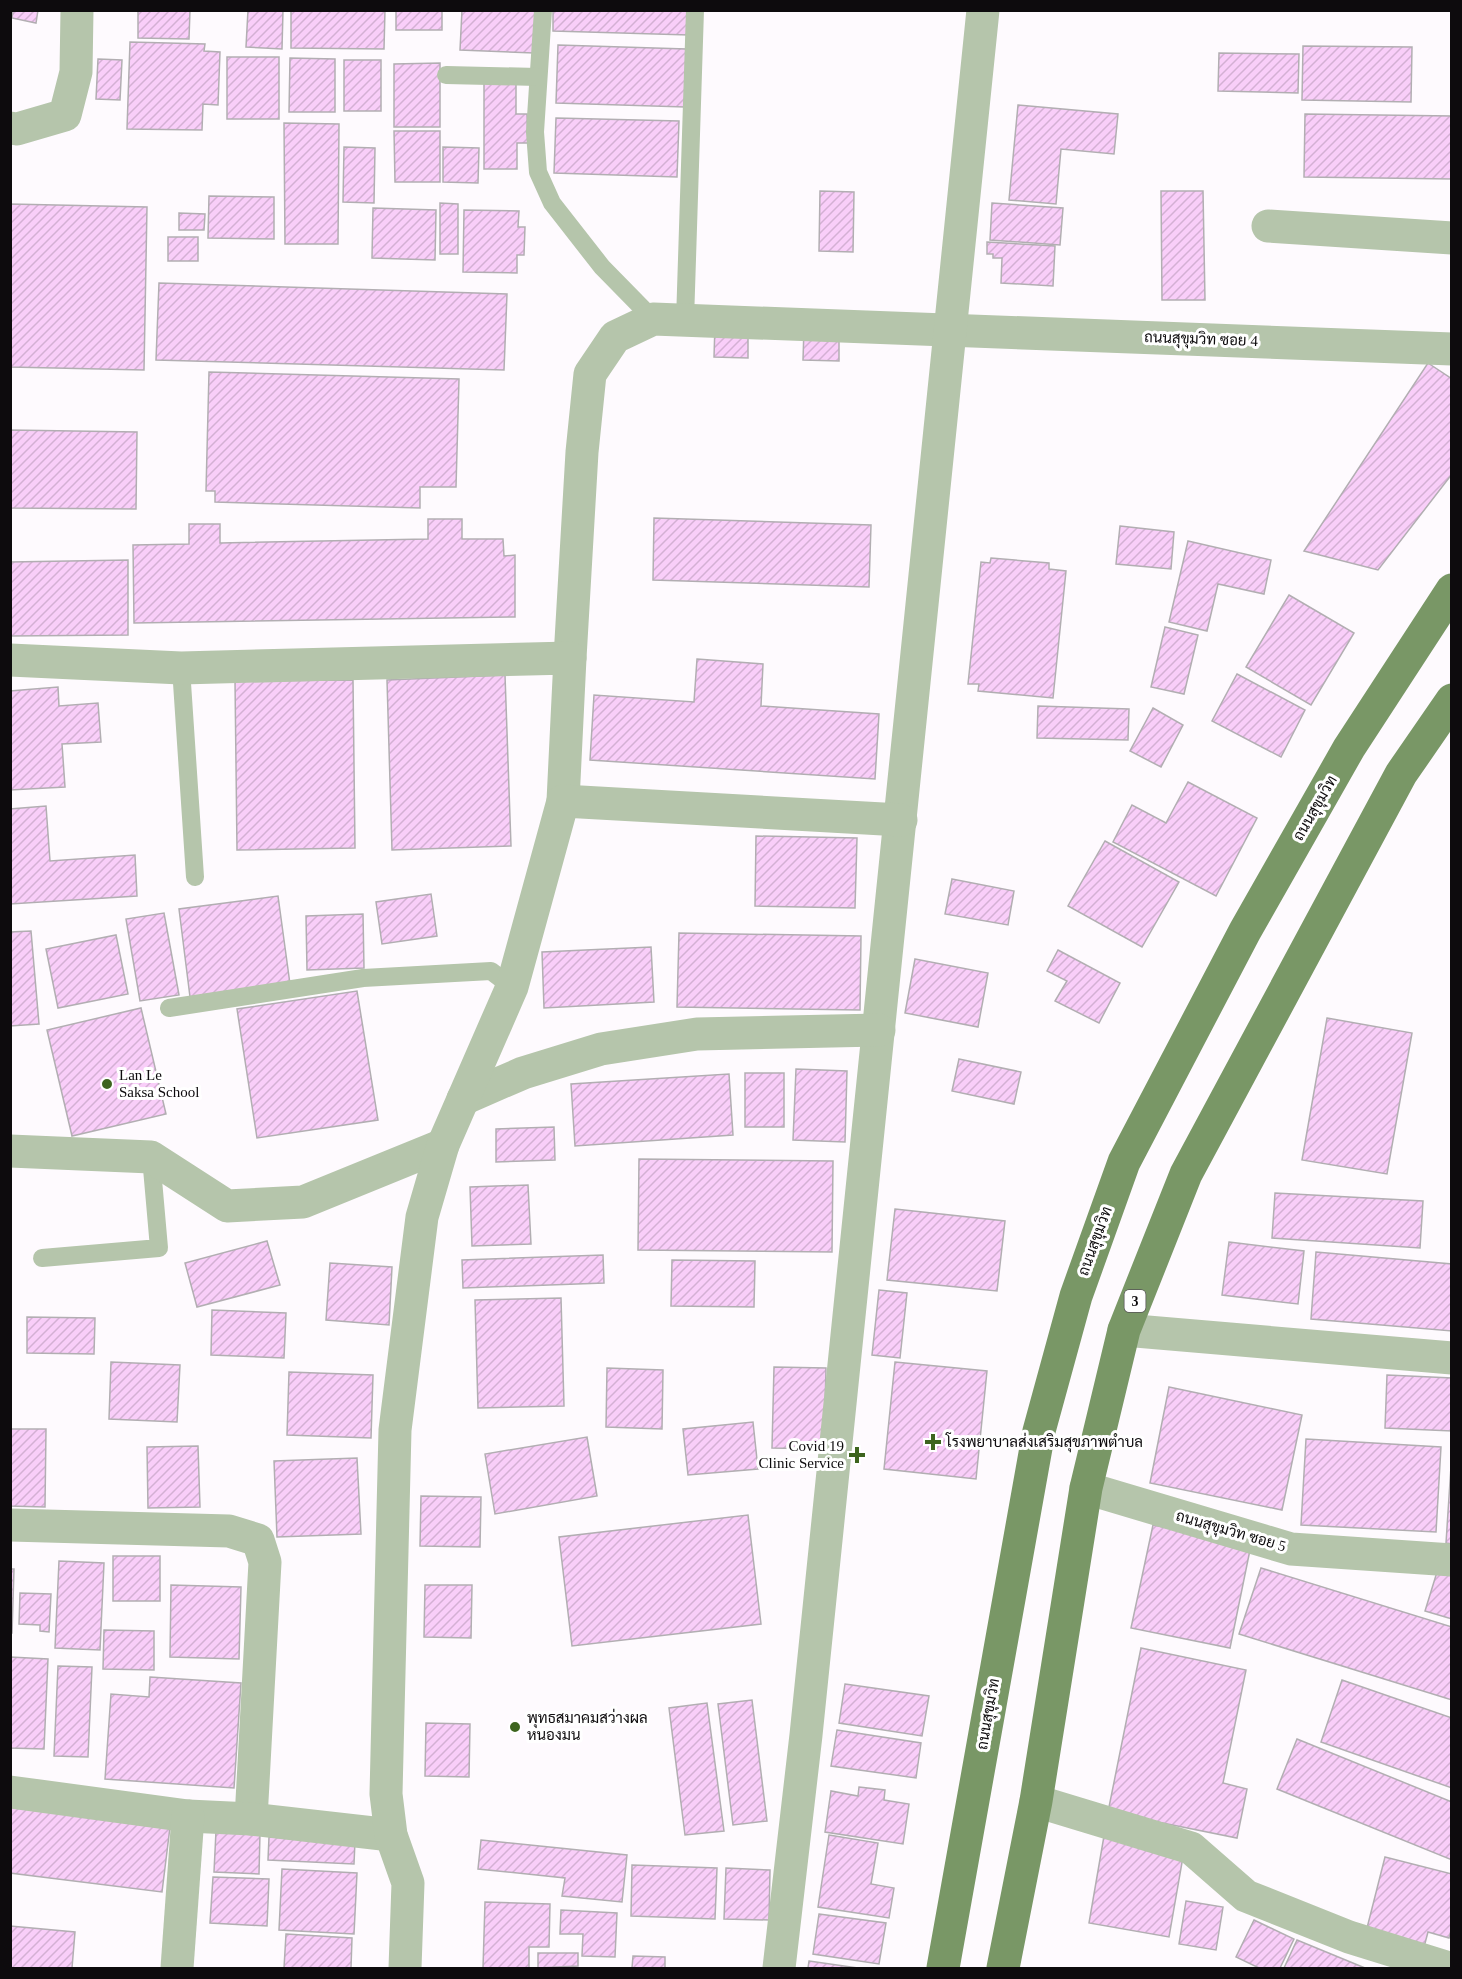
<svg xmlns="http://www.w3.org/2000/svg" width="1462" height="1979" viewBox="0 0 1462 1979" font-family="'Times New Roman',Sarabun,serif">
	<defs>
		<pattern id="building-hatch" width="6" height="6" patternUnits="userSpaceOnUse" patternTransform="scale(1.5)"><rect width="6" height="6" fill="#f9cef9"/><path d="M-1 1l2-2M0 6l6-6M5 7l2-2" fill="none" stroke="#d4b0d4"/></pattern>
	</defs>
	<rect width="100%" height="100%" fill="#fefafe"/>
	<g fill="url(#building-hatch)" stroke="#b2aeb2" stroke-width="1.5">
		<path d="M13,10H38L36,23L12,18Z"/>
		<path d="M138,10H190L189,39L138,38Z"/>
		<path d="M248,10H283L282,49L246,47Z"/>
		<path d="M291,10H385L384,49L291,48Z"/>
		<rect x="396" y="10" width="46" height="20"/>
		<path d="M462,10H536L534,53L460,50Z"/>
		<path d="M553,10H690L689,35L553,31Z"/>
		<path d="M130,42L205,44L204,51L220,52L218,105L203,104L202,130L127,129Z"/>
		<path d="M558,45L686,49L685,107L556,103Z"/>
		<path d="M1303,46L1412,47L1411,102L1302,100Z"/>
		<path d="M1219,53L1299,54L1298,93L1218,91Z"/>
		<rect x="227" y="57" width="52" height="62"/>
		<path d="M290,58L335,59V112H289Z"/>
		<path d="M98,59L122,60L120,100L96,99Z"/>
		<rect x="344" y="60" width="37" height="51"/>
		<path d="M440,63V127H394V64Z"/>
		<path d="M484,82H516V114H527L528,143H517V169H484Z"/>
		<path d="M1018,105L1118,114L1114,154L1061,149L1056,204L1009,200Z"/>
		<path d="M1305,114L1452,116V179L1304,177Z"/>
		<path d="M556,118L679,121L677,177L554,173Z"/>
		<path d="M284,123L339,124L338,244H285Z"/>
		<path d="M394,131H440V182H395Z"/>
		<path d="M344,147L375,148L374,203L343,202Z"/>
		<path d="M443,147L479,148L478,183L443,182Z"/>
		<path d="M820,191L854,192L853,252L819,251Z"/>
		<path d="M1161,191H1203L1205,300H1162Z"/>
		<path d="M209,196L274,197V239L208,238Z"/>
		<path d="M440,203L458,204V254H440Z"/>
		<path d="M992,203L1063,208L1060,245L990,240Z"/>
		<path d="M10,204L147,207L144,370L10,367Z"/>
		<path d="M373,208L436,210L435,260L372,258Z"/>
		<path d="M464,210L519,211L518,227H525L524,255H517V273L463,272Z"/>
		<path d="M179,213L205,214L204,230H179Z"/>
		<rect x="168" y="237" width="30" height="24"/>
		<path d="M987,242L1055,246L1053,286L1001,283L1002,258H993V254H987Z"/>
		<path d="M159,283L507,294L504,370L156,360Z"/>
		<path d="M715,325L748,326V358L714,357Z"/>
		<path d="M804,329L839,330V361L803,360Z"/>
		<path d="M1428,363L1452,379V474L1378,570L1304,551Z"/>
		<path d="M209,372L459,379L456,487H420V508L215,502V491H206Z"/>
		<path d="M10,430L137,432L136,509L10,508Z"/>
		<path d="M654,518L871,525L869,587L653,580Z"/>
		<path d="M428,519H462V539H503L504,556L515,555V617L134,623L133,545L189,544V524H220V543L428,539Z"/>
		<path d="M1120,526L1174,532L1171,569L1116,564Z"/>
		<path d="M1188,541L1271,560L1264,594L1218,584L1207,631L1169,622Z"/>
		<path d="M991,558L1049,563V569L1066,571L1053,698L978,691L979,684H968L981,562L990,563Z"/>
		<path d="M128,560V635L10,636V562Z"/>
		<path d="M1289,595L1354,633L1311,705L1246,667Z"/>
		<path d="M1165,627L1198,635L1184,694L1151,687Z"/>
		<path d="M697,659L763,664L761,706L879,714L875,779L590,760L594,695L694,702Z"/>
		<path d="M1237,674L1305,710L1281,757L1212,721Z"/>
		<path d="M505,675L511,846L392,850L387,680Z"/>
		<path d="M353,680L355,848L237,850L235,681Z"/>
		<path d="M58,687L59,706L98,703L101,742L62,744L65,787L10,790V691Z"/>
		<path d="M1038,706L1129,709L1128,740L1037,738Z"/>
		<path d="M1153,708L1183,725L1161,767L1130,751Z"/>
		<path d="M1188,782L1257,818L1216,896L1113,842L1132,805L1166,823Z"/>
		<path d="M46,806L50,861L135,855L137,896L10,904V809Z"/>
		<path d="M756,836L857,838L855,908L755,906Z"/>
		<path d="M1105,841L1179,882L1142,947L1068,906Z"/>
		<path d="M952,879L1014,891L1008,925L945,914Z"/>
		<path d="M431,894L437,936L382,944L376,902Z"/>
		<path d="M278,896L290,984L190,997L179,909Z"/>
		<path d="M164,913L179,995L140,1001L126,919Z"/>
		<path d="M363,914L364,968L307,970L306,916Z"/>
		<path d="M31,931L39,1024L10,1026V932Z"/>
		<path d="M679,933L861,936L860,1010L677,1007Z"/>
		<path d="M116,935L128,994L58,1008L46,949Z"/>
		<path d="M651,947L654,1002L544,1008L542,952Z"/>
		<path d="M1058,950L1120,983L1099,1023L1055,1001L1067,981L1047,971Z"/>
		<path d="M915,959L988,973L978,1027L905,1013Z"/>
		<path d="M357,991L378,1120L257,1138L237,1009Z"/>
		<path d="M141,1008L166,1114L72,1136L47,1030Z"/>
		<path d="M1327,1018L1412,1033L1387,1174L1302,1160Z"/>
		<path d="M959,1059L1021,1072L1014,1104L952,1091Z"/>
		<path d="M796,1069L847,1071L845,1142L793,1140Z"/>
		<rect x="745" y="1073" width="39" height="54"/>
		<path d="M729,1074L733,1135L575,1146L571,1084Z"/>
		<path d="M554,1127L555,1160L496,1162V1129Z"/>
		<path d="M639,1159L833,1161L832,1252L638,1250Z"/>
		<path d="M528,1185L531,1244L472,1246L470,1187Z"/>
		<path d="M1275,1193L1423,1201L1420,1248L1272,1238Z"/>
		<path d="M895,1209L1005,1221L997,1291L887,1280Z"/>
		<path d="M267,1241L280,1285L197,1307L185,1263Z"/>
		<path d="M1229,1242L1304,1251L1298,1304L1222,1295Z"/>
		<path d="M1316,1252L1452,1264V1331L1311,1319Z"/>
		<path d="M603,1255L604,1283L463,1288L462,1260Z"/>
		<path d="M672,1260L755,1261L754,1307L671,1306Z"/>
		<path d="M330,1263L392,1267L389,1325L326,1320Z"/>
		<path d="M879,1290L907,1293L900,1358L872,1355Z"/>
		<path d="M561,1298L564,1406L478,1408L475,1300Z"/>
		<path d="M212,1310L286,1313L284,1358L211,1355Z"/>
		<path d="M27,1317L95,1318L94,1354L27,1353Z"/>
		<path d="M111,1362L180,1365L177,1422L109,1419Z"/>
		<path d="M895,1362L987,1371L976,1479L884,1469Z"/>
		<path d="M774,1367L826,1368L824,1449L772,1448Z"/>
		<path d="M607,1368L663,1370L662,1429L606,1427Z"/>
		<path d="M289,1372L373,1375L371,1438L287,1435Z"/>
		<path d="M1387,1375L1452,1378V1431L1385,1428Z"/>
		<path d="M1169,1387L1302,1415L1282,1510L1150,1483Z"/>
		<path d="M753,1422L758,1469L688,1475L683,1429Z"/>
		<path d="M10,1429H46L45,1507L10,1506Z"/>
		<path d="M587,1437L597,1496L495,1514L485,1454Z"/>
		<path d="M1306,1439L1441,1447L1436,1532L1301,1525Z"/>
		<path d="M198,1446L200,1507L148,1508L147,1447Z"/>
		<path d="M1452,1451V1544L1446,1543Z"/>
		<path d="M357,1458L361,1534L277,1537L274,1461Z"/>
		<path d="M421,1496L481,1497L480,1547L420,1546Z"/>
		<path d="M748,1515L761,1624L572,1646L559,1537Z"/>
		<path d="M1153,1525L1251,1545L1230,1648L1131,1628Z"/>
		<rect x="113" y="1556" width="47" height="45"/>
		<path d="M59,1561L104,1563L100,1650L55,1648Z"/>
		<path d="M1261,1568L1452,1627V1700L1239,1634Z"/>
		<path d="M10,1569H14L12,1633H10Z"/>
		<path d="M1437,1572L1452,1576V1619L1425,1611Z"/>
		<path d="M171,1585L241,1587L239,1659L170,1657Z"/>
		<path d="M425,1585H472L471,1638L424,1637Z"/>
		<path d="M20,1593L51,1594L49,1632L40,1631V1625L19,1624Z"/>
		<path d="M104,1630L154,1631V1670L103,1669Z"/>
		<path d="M1141,1648L1246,1670L1223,1783L1247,1789L1237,1838L1108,1812Z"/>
		<path d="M10,1657L48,1659L44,1749L10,1748Z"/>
		<path d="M58,1666L92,1667L88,1757L54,1756Z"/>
		<path d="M150,1677L241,1683L234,1788L105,1779L111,1694L149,1697Z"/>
		<path d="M1342,1680L1452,1718V1788L1321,1742Z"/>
		<path d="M845,1684L929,1696L922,1736L839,1723Z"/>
		<path d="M752,1700L767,1821L733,1825L718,1704Z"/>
		<path d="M707,1703L724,1831L685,1835L669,1708Z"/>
		<path d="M426,1723L470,1724L469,1777L425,1776Z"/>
		<path d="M837,1730L921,1743L916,1778L831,1766Z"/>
		<path d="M1297,1739L1452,1802V1860L1277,1789Z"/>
		<path d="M859,1787L885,1790L884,1800L909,1804L903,1844L825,1832L831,1791L858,1796Z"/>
		<path d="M10,1800L171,1819L162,1892L10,1873Z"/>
		<path d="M216,1831L260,1833L259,1874L214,1872Z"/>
		<path d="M829,1835L878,1843L871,1884L894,1888L889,1918L818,1907Z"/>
		<path d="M1104,1836L1184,1851L1169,1937L1089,1923Z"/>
		<path d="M269,1837L355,1841L354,1864L268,1860Z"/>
		<path d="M481,1840L627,1855L622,1902L562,1896L565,1878L478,1869Z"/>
		<path d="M1385,1857L1452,1874V1927L1449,1938L1428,1932L1424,1947L1366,1932Z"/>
		<path d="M632,1865L717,1868L715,1919L631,1916Z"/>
		<path d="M726,1868L770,1870L769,1920L724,1919Z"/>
		<path d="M282,1869L357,1873L354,1934L279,1930Z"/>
		<path d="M213,1877L269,1879L267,1926L210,1923Z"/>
		<path d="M1186,1901L1223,1907L1216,1950L1179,1944Z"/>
		<path d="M485,1902L550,1904L549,1947H529V1968H483Z"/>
		<path d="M561,1910L617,1913L615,1957L582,1956L583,1934H560Z"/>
		<path d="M819,1914L886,1923L879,1964L813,1954Z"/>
		<path d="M1254,1920L1294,1939L1280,1968H1259L1236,1957Z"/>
		<path d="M10,1926L75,1932L72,1968H10Z"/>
		<path d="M286,1934L352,1938L351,1968H284Z"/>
		<path d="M1297,1940L1365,1968H1284Z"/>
		<path d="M538,1953H578V1966L538,1968Z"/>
		<path d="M633,1956L665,1957V1968H632Z"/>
		<path d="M809,1961L858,1968H808Z"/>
	</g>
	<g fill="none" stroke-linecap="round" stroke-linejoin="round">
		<g stroke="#b5c5ab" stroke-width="18">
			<path d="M543,10L535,132L538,172L552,203L602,267L653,319"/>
			<path d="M446,75L538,77"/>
			<path d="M685,321L695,10"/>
			<path d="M181,668L195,877"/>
			<path d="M169,1008L363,978L491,971L512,987"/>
			<path d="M42,1258L159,1248L151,1157"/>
		</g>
		<g stroke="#b5c5ab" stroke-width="33">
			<path d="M10,128L17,129L65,115L76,72L77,10"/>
			<path d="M1268,226L1452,238"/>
			<path d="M570,658L582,452L590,374L615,337L653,319L1452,349"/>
			<path d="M10,660L181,668L570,658L563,801"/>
			<path d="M10,1151L151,1157L227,1206L303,1202L443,1145"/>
			<path d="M1124,1330L1452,1358"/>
			<path d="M1086,1488L1291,1549L1452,1560"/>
			<path d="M10,1525L229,1531L258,1540L265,1562L251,1819"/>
			<path d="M10,1792L188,1816L251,1819L391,1835"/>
			<path d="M1036,1801L1191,1848L1246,1896L1349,1937L1449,1968"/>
			<path d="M177,1968L188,1816"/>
			<path d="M779,1968L806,1735L983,10"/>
		</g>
		<g stroke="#b5c5ab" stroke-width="33">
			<path d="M463,1099L523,1073L601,1049L697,1034L879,1030"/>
			<path d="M405,1968L408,1883L391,1835L386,1794L395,1430L422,1217L443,1145L512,987L563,801L901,820"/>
		</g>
		<g stroke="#799766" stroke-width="33">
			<path d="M943,1968L1039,1431L1076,1296L1124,1162L1245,931L1349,748L1452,590"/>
			<path d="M1003,1968L1036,1801L1086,1488L1124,1330L1186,1174L1401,774L1452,700"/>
		</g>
	</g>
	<g fill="#3d641e" stroke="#fff" stroke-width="2">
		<circle cx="107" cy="1084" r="6"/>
		<path d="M930 1433h6v6h6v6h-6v6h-6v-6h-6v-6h6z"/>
		<path d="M854 1446h6v6h6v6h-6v6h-6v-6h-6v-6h6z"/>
		<circle cx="515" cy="1727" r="6"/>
	</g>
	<g text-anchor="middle" stroke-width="6" stroke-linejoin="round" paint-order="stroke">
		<rect fill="#fff" stroke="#565456" stroke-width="1.5" x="1124.5" y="1290" width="21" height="22" rx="4.5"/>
		<g font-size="14" font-weight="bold" fill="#0d0b0d">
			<text x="1135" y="1306">3</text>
		</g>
		<g font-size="15" fill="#0d0b0d" stroke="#fff">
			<text transform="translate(1201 339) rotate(2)" y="5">ถนนสุขุมวิท ซอย 4</text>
			<text transform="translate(1315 808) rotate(-60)" y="5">ถนนสุขุมวิท</text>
			<text transform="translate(1095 1241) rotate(-70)" y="5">ถนนสุขุมวิท</text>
			<text transform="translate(1231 1531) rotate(16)" y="5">ถนนสุขุมวิท ซอย 5</text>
			<text transform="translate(988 1714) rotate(-80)" y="5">ถนนสุขุมวิท</text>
		</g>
		<g font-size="15" fill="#0d0b0d" stroke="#fff" text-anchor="start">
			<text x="119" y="1080">Lan Le<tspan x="119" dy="17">Saksa School</tspan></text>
			<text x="946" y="1447">โรงพยาบาลส่งเสริมสุขภาพตำบล</text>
			<text x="844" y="1451" text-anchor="end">Covid 19<tspan x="844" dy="17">Clinic Service</tspan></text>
			<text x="527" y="1723">พุทธสมาคมสว่างผล<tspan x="527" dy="17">หนองมน</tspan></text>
		</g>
	</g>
	<rect width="1462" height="1979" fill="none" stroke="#0d0b0d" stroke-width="24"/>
</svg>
